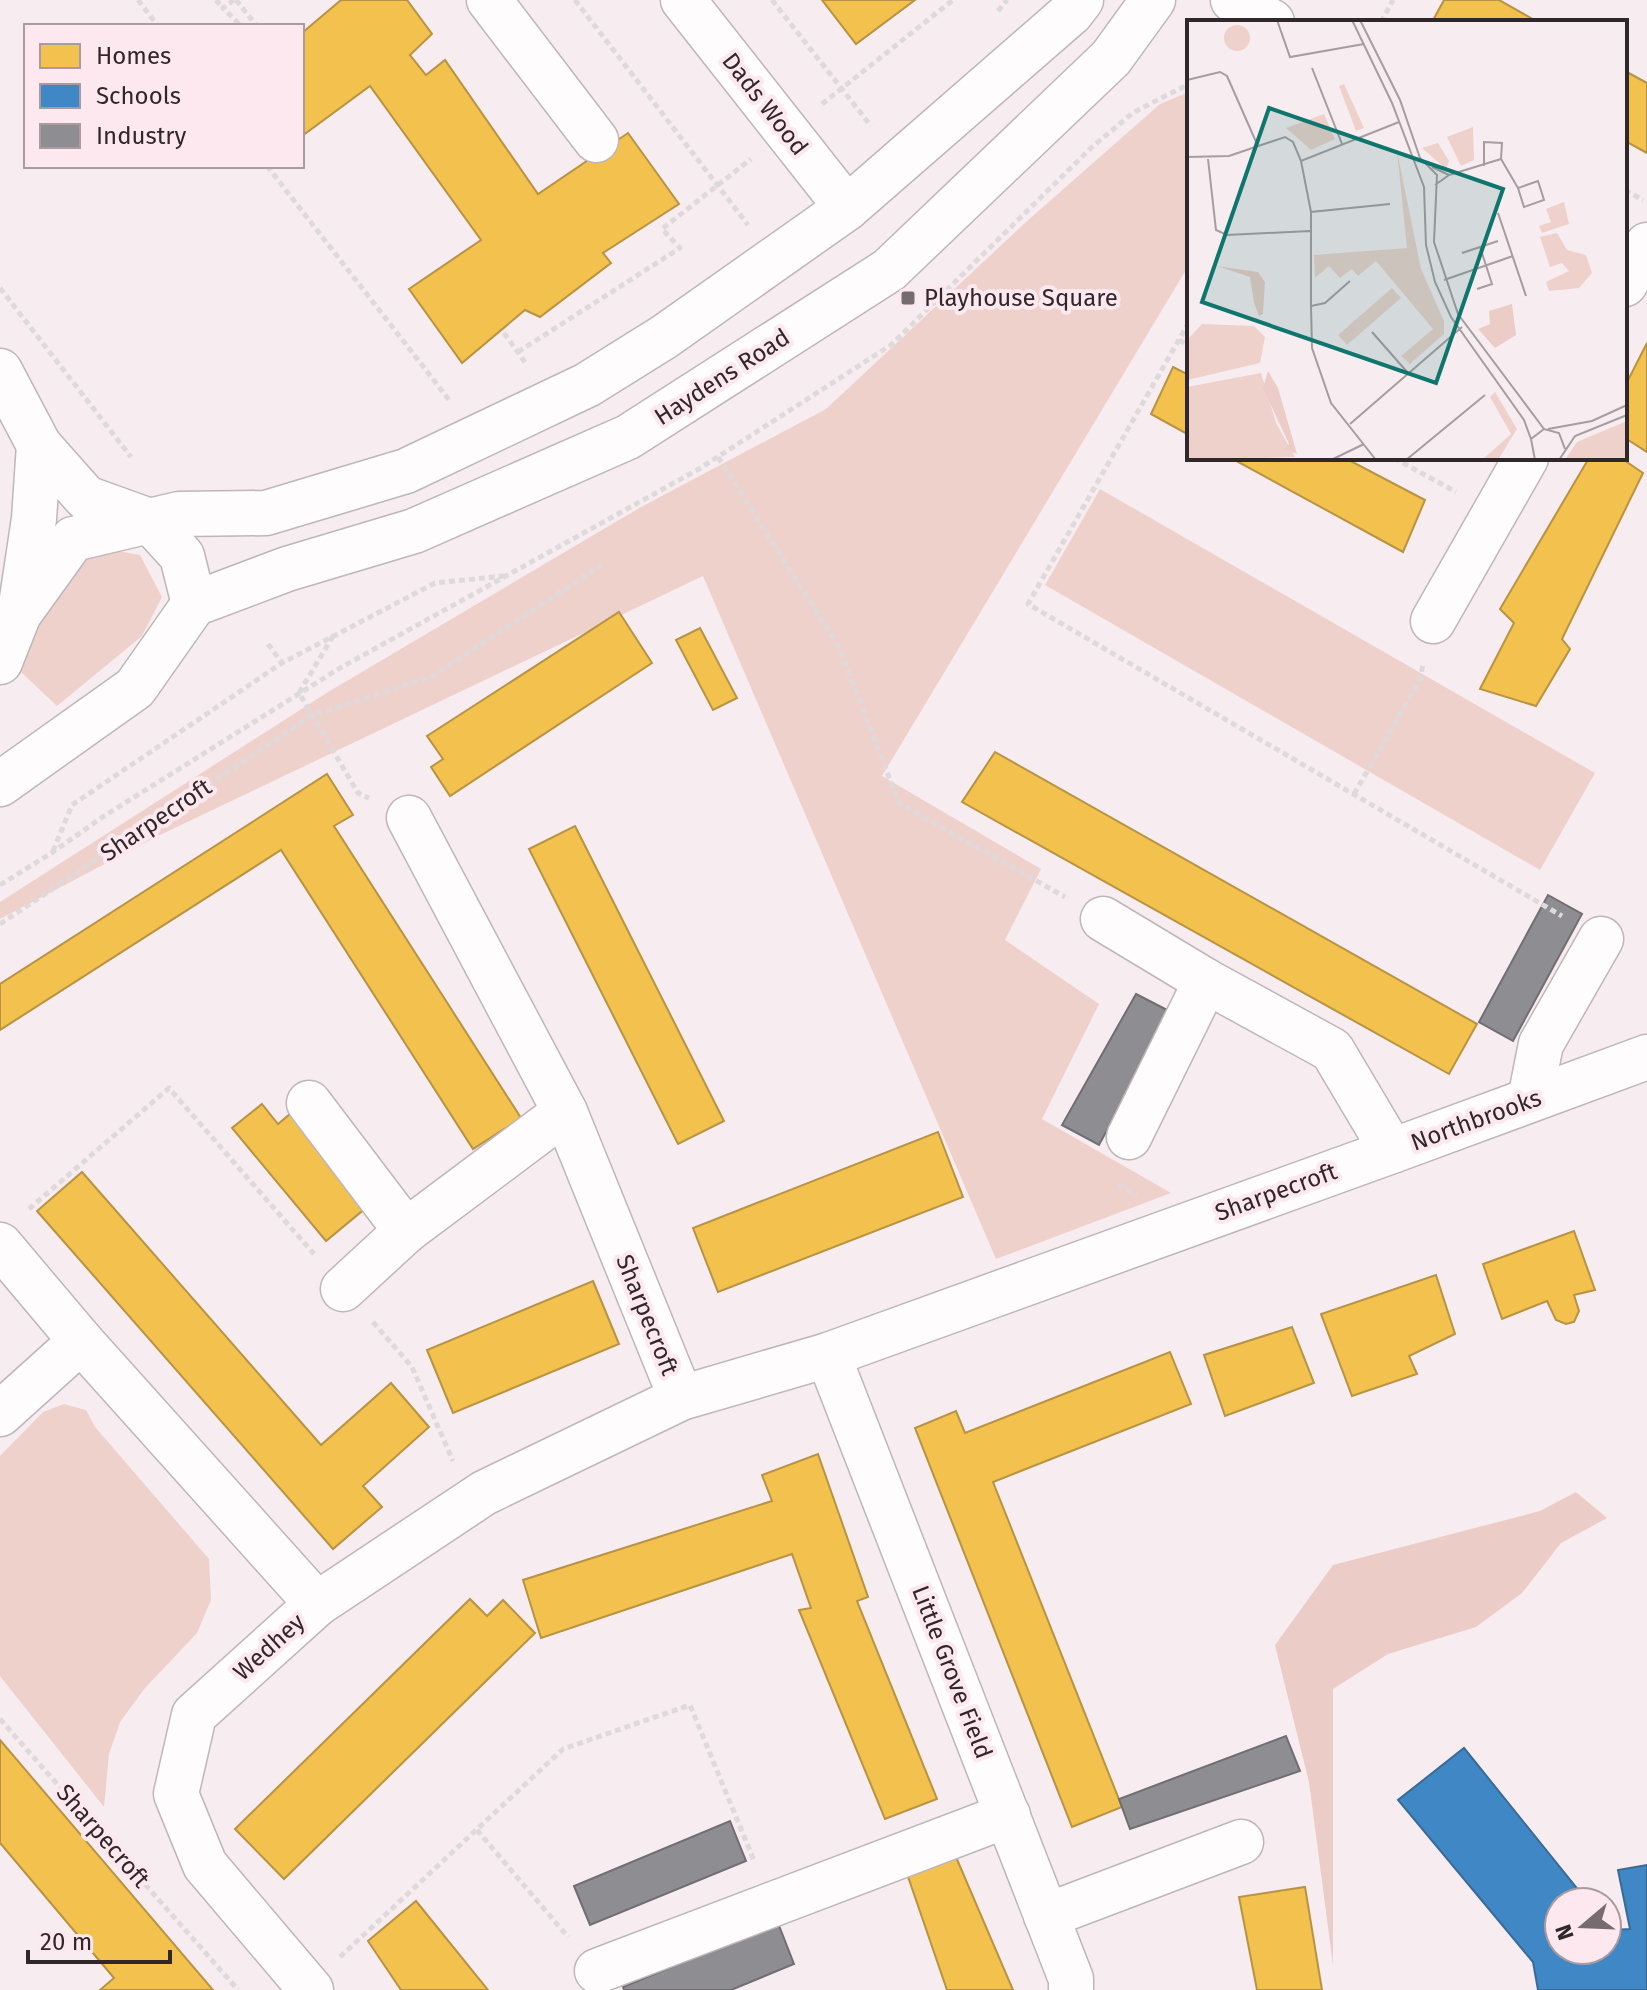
<svg xmlns="http://www.w3.org/2000/svg" width="1647" height="1990" viewBox="0 0 1647 1990" font-family="'Fira Sans',sans-serif">
	<rect width="100%" height="100%" fill="#f7ecf0"/>
	<g fill="#efd1cc">
		<path d="M1189,92V265L882,776L1041,869L1005,940L1099,1004L1042,1119L1171,1193L996,1259L703,576L158,836L0,919V902L328,692L641,507L826,409L1026,222L1160,104Z"/>
		<path d="M1100,489L1595,773L1540,870L1045,585Z"/>
		<path d="M99,548L140,555L162,597L142,636L57,706L21,672L60,575Z"/>
		<path d="M64,1404L86,1410L95,1427L209,1559L211,1600L197,1633L145,1688L120,1722L109,1754L104,1807L0,1676V1456L43,1412Z"/>
	</g>
	<path fill="#ecccc6" d="M1576,1492L1607,1518L1561,1543L1522,1593L1476,1627L1388,1654L1333,1689V1965L1309,1782L1275,1645L1333,1565L1540,1511Z"/>
	<g fill="#f2c14e" stroke="#b89343" stroke-width="2">
		<path d="M341,0H407L432,34L410,55L426,75L445,60L538,194L628,133L679,204L603,253L611,263L540,317L525,310L462,363L409,289L481,240L370,86L302,136V33Z"/>
		<path d="M822,0H915L856,44Z"/>
		<path d="M1444,0H1499L1538,22H1432Z"/>
		<path d="M1625,71L1647,83V153L1625,141Z"/>
		<path d="M1647,343V452L1625,438V386Z"/>
		<path d="M1173,367L1189,375V435L1151,414Z"/>
		<path d="M1231,458H1345L1425,500L1403,552Z"/>
		<path d="M1589,458H1621L1643,473L1562,639L1570,649L1536,706L1480,689L1514,623L1500,609Z"/>
		<path d="M619,612L652,663L450,796L431,767L443,759L427,736Z"/>
		<path d="M700,628L737,698L713,710L676,640Z"/>
		<path d="M995,752L1477,1024L1449,1074L962,802Z"/>
		<path d="M327,774L353,815L334,826L521,1118L473,1149L281,850L0,1030V984Z"/>
		<path d="M575,826L724,1121L678,1144L529,849Z"/>
		<path d="M262,1104L278,1124L290,1114L367,1207L326,1241L232,1128Z"/>
		<path d="M938,1132L963,1197L718,1292L693,1228Z"/>
		<path d="M82,1172L321,1445L391,1383L429,1427L363,1486L382,1507L333,1549L37,1211Z"/>
		<path d="M1574,1231L1595,1290L1574,1295L1579,1311L1574,1322L1566,1324L1556,1320L1547,1301L1502,1319L1483,1264Z"/>
		<path d="M1436,1275L1455,1334L1409,1356L1417,1374L1352,1396L1321,1314Z"/>
		<path d="M593,1281L619,1344L453,1413L427,1350Z"/>
		<path d="M1292,1327L1314,1383L1225,1416L1204,1355Z"/>
		<path d="M1170,1352L1191,1404L993,1482L1122,1807L1072,1827L915,1428L956,1411L965,1433Z"/>
		<path d="M818,1454L868,1597L857,1601L937,1799L885,1819L799,1610L811,1608L792,1554L541,1638L523,1580L772,1501L762,1475Z"/>
		<path d="M470,1599L487,1616L503,1600L535,1633L284,1879L235,1829Z"/>
		<path d="M0,1740L213,1990H100L114,1978L0,1843Z"/>
		<path d="M950,1843L1013,1990H947L903,1862Z"/>
		<path d="M1305,1887L1322,1990H1257L1239,1897Z"/>
		<path d="M416,1901L488,1990H401L368,1941Z"/>
	</g>
	<path fill="#3f88c5" stroke="#3a6b96" stroke-width="2" d="M1464,1748L1588,1902H1559V1950H1607V1926L1611,1930L1630,1929L1618,1870L1647,1865V1990H1538L1533,1962L1398,1800Z"/>
	<g fill="#8d8d92" stroke="#716e73" stroke-width="2">
		<path d="M1548,895L1582,914L1513,1041L1479,1022Z"/>
		<path d="M1136,994L1171,1012L1099,1145L1062,1125Z"/>
		<path d="M1286,1736L1300,1771L1130,1829L1119,1799Z"/>
		<path d="M730,1821L746,1861L590,1925L574,1886Z"/>
		<path d="M778,1923L794,1964L731,1990H624L623,1987Z"/>
	</g>
	<g fill="none" stroke-linecap="round" stroke-linejoin="round">
		<g stroke="#bfb6b9" stroke-width="47">
			<g id="minor">
				<path d="M489,0L596,140"/>
				<path d="M683,0L847,208"/>
				<path d="M1233,0L1272,22"/>
				<path d="M1625,284L1647,245"/>
				<path d="M0,371L39,445"/>
				<path d="M21,605L34,519L39,445L86,498L150,521L182,556L194,604"/>
				<path d="M1433,621L1526,458"/>
				<path d="M0,662L19,614L73,539L179,514L266,513L406,471L587,385L664,337L847,208L1071,13L1081,0"/>
				<path d="M0,784L135,688L194,604L287,569L414,531L628,437L889,270L1111,58L1153,0"/>
				<path d="M409,818L565,1112L681,1398L828,1355L1392,1151"/>
				<path d="M1103,919L1206,981L1332,1050L1392,1151L1647,1057"/>
				<path d="M1530,1099L1541,1044L1601,939"/>
				<path d="M309,1103L406,1231L565,1112"/>
				<path d="M1129,1137L1206,981"/>
				<path d="M0,1245L81,1341L317,1604L194,1715L176,1794L205,1865L311,1990"/>
				<path d="M343,1289L406,1231"/>
				<path d="M828,1355L1071,1979V1990"/>
				<path d="M0,1414L81,1341"/>
				<path d="M317,1604L484,1493L681,1398"/>
				<path d="M1046,1916L1241,1842"/>
				<path d="M597,1971L1008,1815"/>
			</g>
		</g>
		<g stroke="#dedadc" stroke-width="5" stroke-dasharray="6 4" stroke-linecap="butt">
			<path d="M138,0L158,26"/>
			<path d="M216,0L223,8"/>
			<path d="M234,0L223,8L238,23L234,26"/>
			<path d="M236,0L257,26"/>
			<path d="M575,0L748,225"/>
			<path d="M772,0L871,126"/>
			<path d="M998,11L1007,0"/>
			<path d="M1381,22L1393,0"/>
			<path d="M822,104L953,0"/>
			<path d="M267,166L450,401"/>
			<path d="M1625,190L1643,200"/>
			<path d="M0,288L131,457"/>
			<path d="M1189,322L1028,604L1562,916"/>
			<path d="M504,333L527,365"/>
			<path d="M1179,340L1189,346"/>
			<path d="M518,352L680,248L662,229L751,159"/>
			<path d="M718,457L839,647L899,803L1065,897"/>
			<path d="M1394,458L1456,492"/>
			<path d="M333,636L299,693L358,793L369,798"/>
			<path d="M268,644L282,663"/>
			<path d="M1354,794L1419,682L1423,665"/>
			<path d="M53,851L72,805L282,663L435,583L504,576"/>
			<path d="M0,885L53,852L104,816L340,668L699,469L891,345L1092,147L1134,112L1189,84"/>
			<path d="M0,924L313,715L433,676L601,565"/>
			<path d="M1118,1184L1137,1195"/>
			<path d="M29,1209L169,1088L314,1254"/>
			<path d="M373,1322L412,1367L453,1461"/>
			<path d="M0,1719L238,1990"/>
			<path d="M477,1830L568,1937"/>
			<path d="M340,1957L563,1749L690,1705L755,1863"/>
		</g>
		<use href="#minor" stroke="#fefcfd" stroke-width="44"/>
	</g>
	<rect fill="#766c6f" stroke="#fce8ee" stroke-width="3" x="900" y="290" width="16" height="16" rx="4"/>
	<g text-anchor="middle" stroke-width="8" stroke-linejoin="round" paint-order="stroke">
		<g font-size="24" fill="#30272a" stroke="#fce8ee">
			<text transform="translate(765 104) rotate(52)" y="8">Dads Wood</text>
			<text transform="translate(722 377) rotate(-33)" y="8">Haydens Road</text>
			<text transform="translate(156 820) rotate(-34)" y="8">Sharpecroft</text>
			<text transform="translate(1476 1120) rotate(-20)" y="8">Northbrooks</text>
			<text transform="translate(1276 1192) rotate(-20)" y="8">Sharpecroft</text>
			<text transform="translate(647 1315) rotate(68)" y="8">Sharpecroft</text>
			<text transform="translate(269 1647) rotate(-42)" y="8">Wedhey</text>
			<text transform="translate(952 1672) rotate(69)" y="8">Little Grove Field</text>
			<text transform="translate(103 1836) rotate(49)" y="8">Sharpecroft</text>
		</g>
		<g font-size="24" fill="#30272a" stroke="#fce8ee" text-anchor="start">
			<text x="924" y="306">Playhouse Square</text>
		</g>
	</g>
	<g transform="translate(1187 20)">
		<rect width="440" height="440" fill="#f7ecf0"/>
		<path d="M37 18a13 13 0 1 1 26 0a13 13 0 1 1-26 0ZM157,64L177,108L169,111L152,66ZM137,94L148,119L124,130L99,108ZM286,107L287,140L274,146L260,117ZM251,123L262,141L259,149L235,128ZM210,131L234,249L257,301V314L223,344L214,336L246,309L189,241L171,256L165,249L153,258L142,246L128,258L127,235L220,228ZM377,182L382,204L355,213L352,206L364,202L359,189ZM370,213L380,230L399,235L405,253L392,268L362,271L359,262L382,251L375,243L363,247L353,217ZM205,268L214,278L160,325L151,315ZM15,304L67,306L78,317L73,343L0,360V320ZM74,353L89,403L108,437L0,440V367ZM308,372L330,409L311,440H295L324,414L303,377ZM440,401V440H378L390,422Z" fill="#efd1cc"/>
		<path d="M30,246L71,252L78,262L76,294L72,296L67,283L63,257ZM325,284L329,315L308,328L291,309L303,304L302,291ZM81,351L91,368L110,434L97,429L102,424L76,368Z" fill="#ecccc6"/>
		<path fill="none" stroke="#a79da1" stroke-width="2" d="M90,0L103,37L177,24M165,0L205,83L237,167L239,225L248,262L264,297L337,400L344,419M173,0L213,80L233,138L250,155L247,222L271,294L357,409M125,48L155,124M0,60L33,52L40,56L70,124M0,137L42,136L98,117L106,122L114,141L212,102M21,139L29,210L40,215L123,211M114,141L124,192M297,146V122L315,123L314,139M245,147L262,155L248,165M262,155L314,139L331,168M351,161L357,180L337,187L331,168ZM311,193L339,276M275,233L311,221M257,260L326,236M163,261L138,283L124,286L125,328L144,383L189,440M290,269L305,264L293,227M124,286V192L203,184M185,312L221,353M163,404L275,307M361,409L405,401L440,385M144,440L177,424M219,440L298,375M348,440L344,419L357,409L372,413L378,429M372,440L388,416L440,395"/>
		<path fill="#0f766e" fill-opacity="0.15" stroke="#0f766e" stroke-width="4" d="M82,88L316,169L249,363L15,282Z"/>
		<rect width="440" height="440" fill="none" stroke="#30272a" stroke-width="4"/>
	</g>
	<rect x="24" y="24" width="280" height="144" fill="#fce8ee" stroke="#aa9ba0" stroke-width="2"/>
	<rect x="40" y="44" width="40" height="24" fill="#f2c14e" stroke="#aa9ba0" stroke-width="2"/>
	<text x="96" y="64" font-size="24" fill="#30272a">Homes</text>
	<rect x="40" y="84" width="40" height="24" fill="#3f88c5" stroke="#aa9ba0" stroke-width="2"/>
	<text x="96" y="104" font-size="24" fill="#30272a">Schools</text>
	<rect x="40" y="124" width="40" height="24" fill="#8d8d92" stroke="#aa9ba0" stroke-width="2"/>
	<text x="96" y="144" font-size="24" fill="#30272a">Industry</text>
	<g transform="translate(1583 1926) rotate(251)"><circle r="38" fill="#fce8ee" stroke="#aa9ba0" stroke-width="2"/>
	<path d="M0-6L14 30L0 20L-14 30Z" fill="#766c6f"/>
	<text y="-12" font-size="22" font-weight="bold" text-anchor="middle" fill="#30272a">N</text>
	</g>
	<path d="M28 1950v12h142v-12" fill="none" stroke="#30272a" stroke-width="4"/>
	<text x="40" y="1950" font-size="24" fill="#30272a" stroke="#fce8ee" stroke-width="6" paint-order="stroke">20 m</text>
</svg>
